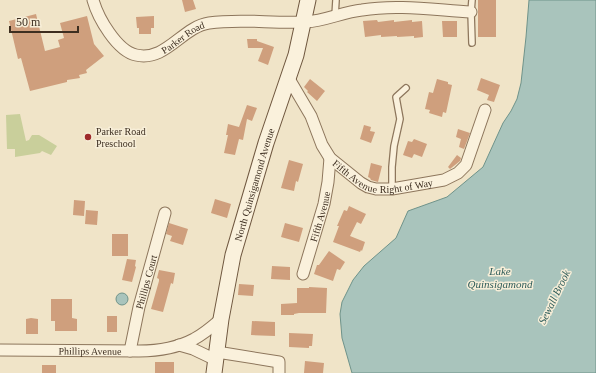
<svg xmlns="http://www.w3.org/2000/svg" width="596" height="373" viewBox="0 0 596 373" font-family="Georgia,serif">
	<rect width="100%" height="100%" fill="#f0e4c8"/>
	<path fill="#c9cf9b" d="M20,114L26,141L29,140L32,135H39L57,146L51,155L42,151L40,153L15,157V149H7L6,115Z"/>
	<g fill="#a9c4bc" stroke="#6f938a">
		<path d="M529,0H596V373H352L342,338L340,314L342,302L353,280L364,266L396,238L408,211L447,197L483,167L503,123L511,111L517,99L521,83L526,37Z"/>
		<circle cx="122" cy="299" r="6"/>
	</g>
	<g fill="#cf9f7d">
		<path d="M182,0H193L196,9L185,12Z"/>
		<rect x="478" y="0" width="18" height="37"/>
		<path d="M36,14L45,51L60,47L58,40L64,38L60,23L87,16L94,44L104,56L86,70L87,73L79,75L80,78L67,80V82L30,91L21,58L18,59L9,21Z"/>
		<path d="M154,16V28H151V34H139V28H137L136,17Z"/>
		<path d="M377,20L378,22L394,20V22L412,20V22L422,21L423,37L414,38V36L397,37V36L381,37V35L365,37L363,21Z"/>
		<path d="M442,21H457V37H443Z"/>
		<path d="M247,39H257V41L274,47L268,65L258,61L263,48H248Z"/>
		<path d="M481,78L500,85L494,102L487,100L489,95L477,90Z"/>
		<path d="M310,79L325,91L317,101L307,92L308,91L304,87Z"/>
		<path d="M437,79L448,82V84L452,85L446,113L443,112L442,117L429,113L430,110L425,109L429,92L433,93Z"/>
		<path d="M247,105L257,108L252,121L247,119L243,140L239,139L235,155L224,153L228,135H226L228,124L239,127Z"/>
		<path d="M364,125L371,127L370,131L375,132L371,143L360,139Z"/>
		<path d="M458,129L470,133L464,149L459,147L461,139L456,137Z"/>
		<path d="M414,139L427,144L422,157L414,154L412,158L403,155L408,141L412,142Z"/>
		<path d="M457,155L461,158L460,161L450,169L448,167Z"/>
		<path d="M289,160L303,164L298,182L296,181L294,191L281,188Z"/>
		<path d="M371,163L382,166L378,182L371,180L370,178L368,177Z"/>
		<path d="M215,199L231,204L227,218L211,213Z"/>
		<path d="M74,200L85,201L84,216L73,215Z"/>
		<path d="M349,206L366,214L361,224L357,222L350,236L365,242L362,251L361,250L360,252L333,242L339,226H337L344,210L347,211Z"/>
		<path d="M86,210L98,211L97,225L85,224Z"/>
		<path d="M169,223L188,229L183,245L170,241L172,236L166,234Z"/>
		<path d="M285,223L303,228L299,242L281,237Z"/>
		<rect x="112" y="234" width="16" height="22"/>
		<path d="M329,251L345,262L340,270L337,269L333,281L314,274L317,265H319Z"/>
		<path d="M127,259L136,260L135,266L136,267L132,282L122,280Z"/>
		<path d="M272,266L290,267V280L271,279Z"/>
		<path d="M159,270L175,273L173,284L171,283L163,312L151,309L159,281V279L157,278Z"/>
		<path d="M239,284L254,285L253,296L238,295Z"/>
		<path d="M309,287L327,288L326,313H299L294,314V315H281V304L297,303V288H309Z"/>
		<path d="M51,299H72V318L77,319V331H55V321H51Z"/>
		<rect x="107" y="316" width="10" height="16"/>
		<path d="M31,318L38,319V334H26V319Z"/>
		<path d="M252,321L275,322V336L251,335Z"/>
		<path d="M289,333L313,334L312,346H309V348L289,347Z"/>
		<path d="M305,361L324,363L323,373H304Z"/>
		<rect x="155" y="362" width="19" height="11"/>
		<rect x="42" y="365" width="14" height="8"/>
	</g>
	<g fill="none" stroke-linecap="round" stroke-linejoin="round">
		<g stroke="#8d765c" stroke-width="8">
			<g id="service">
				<path d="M335,16L336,0"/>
				<path d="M472,43L471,12L472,0"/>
				<path d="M392,189V167L394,146L400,119L396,97L406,88"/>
			</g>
		</g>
		<g stroke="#8d765c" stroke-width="13">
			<g id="minor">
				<path id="s1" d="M93,0C98,18 117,51 136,55C166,62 182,27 209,23C241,18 273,24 306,22C325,21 343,12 362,10C397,4 435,10 471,12"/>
				<path id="s2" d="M288,77L311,116L322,145L330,158L361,183L368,187L376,189H392L444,180L458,173L466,165L485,110"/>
				<path id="s3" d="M303,274L324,204L328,182L330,158"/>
				<path d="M179,345L193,349L216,360"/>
				<path id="s4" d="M0,350L139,351C157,351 177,348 194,339C204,334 213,326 221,319"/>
				<path id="s5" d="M130,351L139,307L165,213"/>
				<path d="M217,352L279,362V373"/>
			</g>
		</g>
		<g stroke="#6f573f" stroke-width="17">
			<g id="secondary">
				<path id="s6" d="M214,373L221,319L233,255L266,143L296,55L308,0"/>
			</g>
		</g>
		<use href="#service" stroke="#faf1dc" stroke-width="5.5"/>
		<use href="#minor" stroke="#faf1dc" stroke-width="11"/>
		<use href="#secondary" stroke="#faf1dc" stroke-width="15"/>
	</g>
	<circle fill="#9e2a2b" stroke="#f7eed8" stroke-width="1.5" cx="88" cy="137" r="4"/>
	<g text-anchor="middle" stroke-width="3" stroke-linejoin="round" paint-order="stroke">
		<g font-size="10" fill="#3d2e20" stroke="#f7eed8">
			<text dy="4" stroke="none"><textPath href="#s1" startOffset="124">Parker Road</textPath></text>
			<text dy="4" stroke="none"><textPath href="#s2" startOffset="151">Fifth Avenue Right of Way</textPath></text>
			<text dy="4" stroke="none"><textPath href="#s6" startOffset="193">North Quinsigamond Avenue</textPath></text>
			<text dy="4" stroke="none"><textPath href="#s3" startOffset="60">Fifth Avenue</textPath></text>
			<text dy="4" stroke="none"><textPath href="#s5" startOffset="71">Phillips Court</textPath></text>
			<text dy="4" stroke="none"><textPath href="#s4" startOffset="90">Phillips Avenue</textPath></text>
		</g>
		<g font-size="10" fill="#3d2e20" stroke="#f7eed8" text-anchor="start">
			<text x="96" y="135">Parker Road<tspan x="96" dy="12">Preschool</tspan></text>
		</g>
		<g font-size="11" font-style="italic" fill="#2f5d5a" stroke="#f7eed8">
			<text x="500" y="275">Lake<tspan x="500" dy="13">Quinsigamond</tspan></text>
			<text transform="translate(554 297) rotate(-64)" y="4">Sewall Brook</text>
		</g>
	</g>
	<path d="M10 26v6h68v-6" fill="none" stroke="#3d2e20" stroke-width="2"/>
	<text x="16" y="26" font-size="12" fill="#3d2e20" stroke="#f7eed8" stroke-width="3" paint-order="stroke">50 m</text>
</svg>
